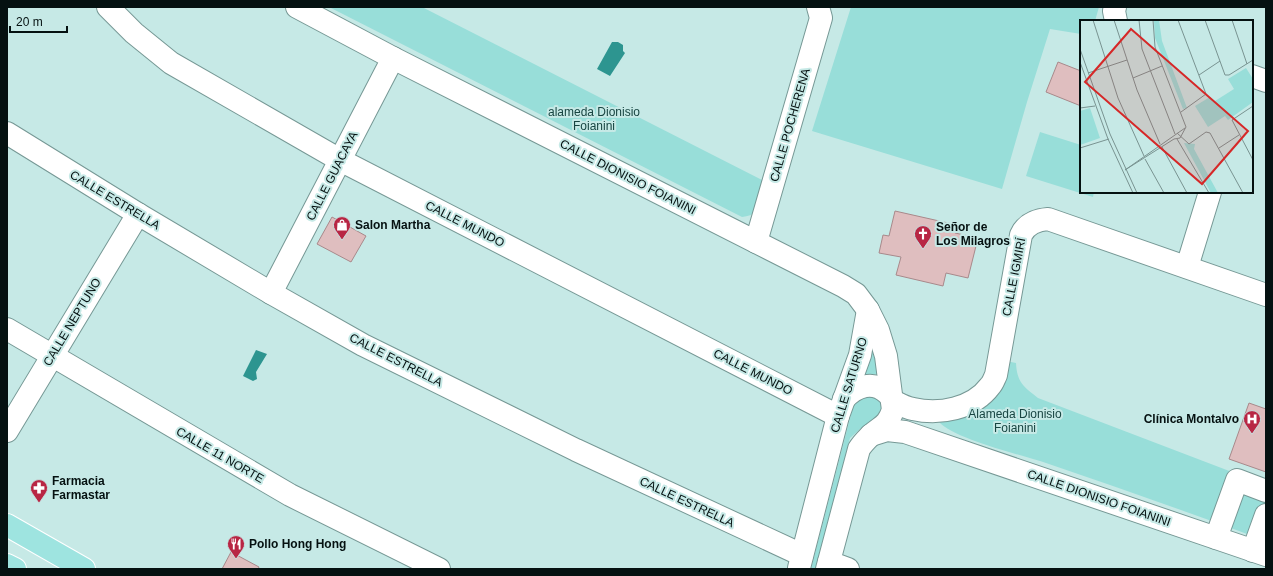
<svg xmlns="http://www.w3.org/2000/svg" width="1273" height="576" viewBox="0 0 1273 576" font-family="Arial,sans-serif">
	<rect width="100%" height="100%" fill="#c6e9e6"/>
	<g fill="#98ded9">
		<path d="M329,7H422L770,184C764,200 761,215 742,217Z"/>
		<path d="M851,7H1099L1095,21H1081V34L1050,29L1027,102L1002,189L812,131Z"/>
		<path d="M1040,132L1081,145V192H1094L1093,197L1026,176Z"/>
		<path d="M873,344L881,376L876,374L864,375Z"/>
		<path d="M1006,361L1016,363C1017,382 1023,386 1038,398L1266,485V541C1193,514 1120,488 1046,463C1022,455 954,439 939,422L942,418Z"/>
		<path d="M864,396H878L885,411L861,428L850,438L815,569H811L854,403Z"/>
	</g>
	<g fill="#2d9590">
		<path d="M612,42H618L623,45V51L625,53L610,76L597,69Z"/>
		<path d="M256,350L267,354L256,372L257,379L253,381L243,376Z"/>
	</g>
	<g fill="#dfbebf" stroke="#a8898b">
		<path d="M1058,62L1081,71V106L1046,92Z"/>
		<path d="M895,211L957,225L955,233L978,238L968,278L946,273L943,286L896,275L901,257L879,253L883,235L889,236Z"/>
		<path d="M332,217L366,236L351,262L317,244Z"/>
		<path d="M1249,403L1266,409V472L1229,459Z"/>
		<path d="M231,552L259,567L258,569H222Z"/>
	</g>
	<g fill="none" stroke-linecap="round" stroke-linejoin="round">
		<g stroke="#769895" stroke-width="24">
			<g id="minor">
				<path d="M108,7L134,33L171,63L340,160L838,416"/>
				<path d="M297,7L393,58L843,286L856,294L868,310L878,330L886,356L893,410C887,427 882,425 870,436C866,440 862,444 859,449L827,569"/>
				<path d="M1115,7L1114,11L1116,21"/>
				<path d="M1252,76L1266,81"/>
				<path d="M7,133L138,214L271,293L363,345L576,450L802,555"/>
				<path d="M756,242L821,18L818,7"/>
				<path d="M1187,267L1210,192"/>
				<path d="M271,293L393,58"/>
				<path d="M7,329L290,495L439,569"/>
				<path d="M844,399C856,386 873,380 887,393C891,396 893,402 897,406"/>
				<path d="M893,401C899,404 906,408 913,409C939,415 973,409 990,386C993,383 994,379 996,375L1021,235C1026,224 1036,220 1048,219L1266,295"/>
				<path d="M7,431L138,214"/>
				<path d="M871,435L887,430L905,432L1266,555"/>
				<path d="M1216,538L1237,480L1266,491"/>
				<path d="M1253,551L1266,515"/>
				<path d="M829,562L848,569"/>
				<path d="M799,568L838,416L860,355L868,310"/>
			</g>
		</g>
		<g stroke="#fff" stroke-width="24">
			<g id="major">
				<path d="M7,525L84,569"/>
				<path d="M7,565L15,569"/>
			</g>
		</g>
		<use href="#minor" stroke="#fff" stroke-width="22"/>
		<use href="#major" stroke="#9ee4e0" stroke-width="22"/>
	</g>
	<defs>
		<g id="shop-pin" transform="scale(0.9)"><path d="M0 17L-7.5 6A9.5 9.5 0 1 1 7.5 6Z" fill="#b82644" stroke="#c6e9e6"/><path d="M-5-2.5h2.3a2.7 3.5 0 0 1 5.4 0H5L5.5 6h-11ZM-1.5-2.5h3a1.5 2.3 0 0 0-3 0Z" fill="#fff"/></g>
		<g id="church-pin" transform="scale(0.9)"><path d="M0 17L-7.5 6A9.5 9.5 0 1 1 7.5 6Z" fill="#b82644" stroke="#c6e9e6"/><path d="M-1.2-6h2.4v3.5h3.3v2.4h-3.3V6h-2.4V-.1h-3.3v-2.4h3.3Z" fill="#fff"/></g>
		<g id="hospital-pin" transform="scale(0.9)"><path d="M0 17L-7.5 6A9.5 9.5 0 1 1 7.5 6Z" fill="#b82644" stroke="#c6e9e6"/><path d="M-5-5h3v3.5h4V-5h3V5h-3V1.5h-4V5h-3Z" fill="#fff"/></g>
		<g id="pharmacy-pin" transform="scale(0.9)"><path d="M0 17L-7.5 6A9.5 9.5 0 1 1 7.5 6Z" fill="#b82644" stroke="#c6e9e6"/><path d="M-2-6h4v4h4v4h-4v4h-4v-4h-4v-4h4Z" fill="#fff"/></g>
		<g id="restaurant-pin" transform="scale(0.9)"><path d="M0 17L-7.5 6A9.5 9.5 0 1 1 7.5 6Z" fill="#b82644" stroke="#c6e9e6"/><path d="M-5-6h1v4h1v-4h1v4h1v-4h1v5L-1.5 .5V6h-2V.5L-5-1ZM5-6V6H3V1.5H1.5Q1.5-4 5-6Z" fill="#fff"/></g>
	</defs>
	<g fill-rule="evenodd">
		<use href="#shop-pin" x="342" y="225"/>
		<use href="#church-pin" x="923" y="234"/>
		<use href="#hospital-pin" x="1252" y="419"/>
		<use href="#pharmacy-pin" x="39" y="488"/>
		<use href="#restaurant-pin" x="236" y="544"/>
	</g>
	<g text-anchor="middle" stroke-width="4" stroke-linejoin="round" paint-order="stroke">
		<g font-size="12" fill="#184542" stroke="#c6e9e6">
			<text x="594" y="116">alameda Dionisio<tspan x="594" dy="14">Foianini</tspan></text>
			<text x="1015" y="418">Alameda Dionisio<tspan x="1015" dy="14">Foianini</tspan></text>
		</g>
		<g font-size="12" fill="#051111" stroke="#c6e9e6">
			<text transform="translate(790 125) rotate(-74)" y="4">CALLE POCHERENA</text>
			<text transform="translate(332 176) rotate(-63)" y="4">CALLE GUACAYA</text>
			<text transform="translate(628 177) rotate(27)" y="4">CALLE DIONISIO FOIANINI</text>
			<text transform="translate(115 200) rotate(31)" y="4">CALLE ESTRELLA</text>
			<text transform="translate(465 224) rotate(27)" y="4">CALLE MUNDO</text>
			<text transform="translate(1014 277) rotate(-79)" y="4">CALLE IGMIRÍ</text>
			<text transform="translate(72 322) rotate(-59)" y="4">CALLE NEPTUNO</text>
			<text transform="translate(396 360) rotate(27)" y="4">CALLE ESTRELLA</text>
			<text transform="translate(753 372) rotate(27)" y="4">CALLE MUNDO</text>
			<text transform="translate(849 385) rotate(-73)" y="4">CALLE SATURNO</text>
			<text transform="translate(220 455) rotate(30)" y="4">CALLE 11 NORTE</text>
			<text transform="translate(1099 498) rotate(19)" y="4">CALLE DIONISIO FOIANINI</text>
			<text transform="translate(687 502) rotate(25)" y="4">CALLE ESTRELLA</text>
		</g>
		<g font-size="12" font-weight="bold" fill="#051111" stroke="#c6e9e6" text-anchor="start">
			<text x="355" y="229">Salon Martha</text>
			<text x="936" y="231">Señor de<tspan x="936" dy="14">Los Milagros</tspan></text>
			<text x="1239" y="423" text-anchor="end">Clínica Montalvo</text>
			<text x="52" y="485">Farmacia<tspan x="52" dy="14">Farmastar</tspan></text>
			<text x="249" y="548">Pollo Hong Hong</text>
		</g>
	</g>
	<g transform="translate(1080 20)">
		<rect width="173" height="173" fill="#c6e9e6"/>
		<path d="M79,0L82,21L107,88L103,89L75,18L74,1ZM166,48L173,59V82L148,100L145,96L128,107L115,86L130,77L135,81L154,69L148,59ZM10,88L20,118L0,125V91ZM104,123L115,124L114,129L138,173H131Z" fill="#98ded9"/>
		<path fill="none" stroke="#799391" stroke-width="1" d="M13,0L38,78L64,136M34,0L57,70L80,124M59,0L62,29L95,114M98,0L126,74L101,92M125,0L145,55H149L173,40M152,0L167,44M0,29L30,114L57,173M0,42L28,119L53,173M8,53L47,40M119,55L140,41M53,58L82,46M173,86L152,100L173,140M0,88L15,86M97,113L109,124L126,112L130,113L163,173M97,119L129,173M82,127L107,173M0,128L29,119M139,128L159,115M65,139L84,173M45,150L94,119L100,118L106,107L75,27L73,0M45,150L105,108"/>
		<path fill="#d62828" fill-opacity="0.15" stroke="#d62828" stroke-width="2" d="M51,9L168,111L122,164L5,62Z"/>
		<rect width="173" height="173" fill="none" stroke="#051111" stroke-width="2"/>
	</g>
	<rect width="1273" height="576" fill="none" stroke="#051111" stroke-width="16"/>
	<path d="M10 26v6h57v-6" fill="none" stroke="#051111" stroke-width="2"/>
	<text x="16" y="26" font-size="12" fill="#051111" stroke="#c6e9e6" stroke-width="3" paint-order="stroke">20 m</text>
</svg>
